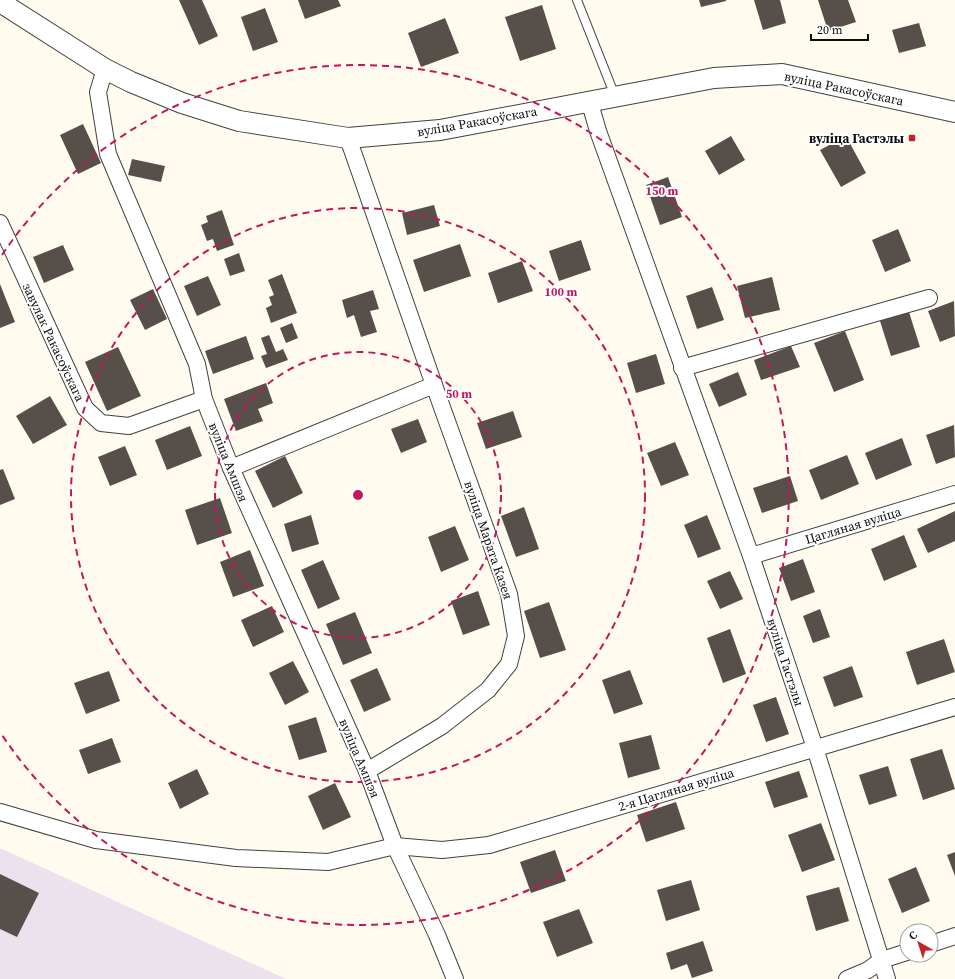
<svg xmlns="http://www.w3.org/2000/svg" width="955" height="979" viewBox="0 0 955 979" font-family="'Source Serif 4',serif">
	<rect width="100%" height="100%" fill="#fffcef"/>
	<path fill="#ece2ed" d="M0,848L286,979H0Z"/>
	<g fill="#57504a">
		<path d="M179,0H202L218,36L199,45Z"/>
		<path d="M298,0H338L341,6L305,19Z"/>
		<path d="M699,0H726V1L701,7Z"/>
		<path d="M754,0H780L786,23L763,30Z"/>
		<path d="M818,0H848L856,22L828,31Z"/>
		<path d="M542,5L556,49L520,61L505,17Z"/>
		<path d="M265,8L278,42L253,51L241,17Z"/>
		<path d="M445,18L459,53L421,67L408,33Z"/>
		<path d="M919,23L926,46L899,53L892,30Z"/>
		<path d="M83,124L101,163L78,174L60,135Z"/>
		<path d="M731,136L745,160L719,175L705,151Z"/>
		<path d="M846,136L866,173L841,187L820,150Z"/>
		<path d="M132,159L165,166L161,182L128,175Z"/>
		<path d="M668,177L682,217L660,225L646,185Z"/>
		<path d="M434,205L440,226L407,235L402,213Z"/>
		<path d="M222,210L234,245L217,251L213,239L207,241L201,225L208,222L206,216Z"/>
		<path d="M898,229L911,261L885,272L872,240Z"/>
		<path d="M581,240L591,270L559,281L549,251Z"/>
		<path d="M460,244L471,276L424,292L413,260Z"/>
		<path d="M63,245L74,270L44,283L33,257Z"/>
		<path d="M239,253L245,271L230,276L224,259Z"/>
		<path d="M522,261L533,291L498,303L488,273Z"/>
		<path d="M282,274L297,313L271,323L266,308L272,305L269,297L274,295L268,280Z"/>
		<path d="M208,276L221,305L197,316L184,286Z"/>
		<path d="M772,277L780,310L745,318L737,286Z"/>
		<path d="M0,284L15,322L0,328Z"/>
		<path d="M712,287L724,320L697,329L686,296Z"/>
		<path d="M153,289L167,319L145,330L130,300Z"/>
		<path d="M373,290L379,309L370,311L377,332L361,337L354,315L347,318L342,300Z"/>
		<path d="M954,301L955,336L940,342L928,311Z"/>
		<path d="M909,312L920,347L891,356L880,321Z"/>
		<path d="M292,323L298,338L286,343L280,328Z"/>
		<path d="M845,331L864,380L834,392L814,343Z"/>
		<path d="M269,335L276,352L283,349L288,360L266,368L261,356L267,354L261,338Z"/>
		<path d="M246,336L254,359L213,374L205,351Z"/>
		<path d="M791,346L800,367L761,380L754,360Z"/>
		<path d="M118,347L141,396L107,411L85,362Z"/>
		<path d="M656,354L665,384L636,393L627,363Z"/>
		<path d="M738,372L747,395L719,407L709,384Z"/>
		<path d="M266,383L273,403L258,409L263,421L236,431L224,399Z"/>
		<path d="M50,396L67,425L33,444L16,416Z"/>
		<path d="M513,411L522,437L486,449L477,423Z"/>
		<path d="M418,419L427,442L401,453L391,429Z"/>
		<path d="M954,425L955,457L936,464L926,435Z"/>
		<path d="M190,426L202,456L167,470L155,440Z"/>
		<path d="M902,438L912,465L876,480L865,453Z"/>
		<path d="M675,442L689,475L661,486L647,453Z"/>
		<path d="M125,446L137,475L110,486L98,457Z"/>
		<path d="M847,455L859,484L821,500L809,470Z"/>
		<path d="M285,456L303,493L273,508L255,471Z"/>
		<path d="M3,469L15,499L0,505V470Z"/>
		<path d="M790,476L798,501L762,513L753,488Z"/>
		<path d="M220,498L232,533L197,545L185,510Z"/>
		<path d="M524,507L539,549L516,557L501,516Z"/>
		<path d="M955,511V541L928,553L917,529Z"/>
		<path d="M311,515L319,544L292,552L284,524Z"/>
		<path d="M707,515L721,549L698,558L684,525Z"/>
		<path d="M455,526L469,560L441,572L428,537Z"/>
		<path d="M904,535L917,567L884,581L871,549Z"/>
		<path d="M250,550L264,586L233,597L220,562Z"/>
		<path d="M803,559L815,592L791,601L779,568Z"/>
		<path d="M323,560L340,599L318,609L301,570Z"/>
		<path d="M730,571L743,599L720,609L707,581Z"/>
		<path d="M478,591L490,625L463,635L451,601Z"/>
		<path d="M549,602L566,650L540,658L524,611Z"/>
		<path d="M272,606L284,632L253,647L241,620Z"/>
		<path d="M820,609L830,637L813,643L803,616Z"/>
		<path d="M355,612L372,653L343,665L326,624Z"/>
		<path d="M730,629L746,674L723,683L707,638Z"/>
		<path d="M944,639L955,672L917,685L906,652Z"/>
		<path d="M293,661L309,692L285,705L269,673Z"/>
		<path d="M852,666L863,697L834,707L823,677Z"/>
		<path d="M377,668L391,700L364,712L350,680Z"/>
		<path d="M630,670L643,704L614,714L602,680Z"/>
		<path d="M109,671L120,701L86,714L74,683Z"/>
		<path d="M776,697L789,734L766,742L753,705Z"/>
		<path d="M316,717L327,752L299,760L288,726Z"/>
		<path d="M651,735L660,769L628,778L619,743Z"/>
		<path d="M112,738L121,762L88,774L79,750Z"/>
		<path d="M942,749L955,789L923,800L910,759Z"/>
		<path d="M888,766L897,796L869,805L859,775Z"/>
		<path d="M197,769L209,794L180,809L168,783Z"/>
		<path d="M799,771L808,797L774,808L765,782Z"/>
		<path d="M335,783L351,817L323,830L308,796Z"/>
		<path d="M676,802L685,829L646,842L637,815Z"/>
		<path d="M821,823L835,860L802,872L788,835Z"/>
		<path d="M555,850L566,881L531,893L520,862Z"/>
		<path d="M955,852V876L947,855Z"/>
		<path d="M916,867L930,901L902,913L888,879Z"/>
		<path d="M0,874L39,893L17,937L0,929Z"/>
		<path d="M691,880L700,910L666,921L657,890Z"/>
		<path d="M839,887L849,921L816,931L806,896Z"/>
		<path d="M579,909L593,943L557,957L543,922Z"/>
		<path d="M703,941L713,971L692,978L687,964L671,970L666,953Z"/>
	</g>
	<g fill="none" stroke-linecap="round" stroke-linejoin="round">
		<g stroke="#414141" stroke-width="10">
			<path id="service" d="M577,0L615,96"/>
		</g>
		<g stroke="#414141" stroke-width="18">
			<g id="minor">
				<path d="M105,69L98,92L108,154L197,364L204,399L231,468L367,771L395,846L437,935L455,979"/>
				<path d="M589,100L598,131L751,556L815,748L887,979"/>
				<path d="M0,223L85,408L101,423L129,426L204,399"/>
				<path d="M682,368L929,298"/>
				<path d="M231,468L434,385L348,138"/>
				<path d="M751,556L955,494"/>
				<path d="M367,771L442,726L488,690L509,664L516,636L509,594L434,385"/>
				<path d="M0,812L96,840L236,858L328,862L395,846L442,850L489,845L955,707"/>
				<path d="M931,944L955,936"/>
				<path d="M847,979L868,970L882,960L907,952"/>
			</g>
		</g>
		<g stroke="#414141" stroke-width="22">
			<path id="tertiary" d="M0,2L105,69L131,82L182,103L239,121L348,138L440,130L714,78L782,74L955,112"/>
		</g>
		<use href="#service" stroke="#fff" stroke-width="8"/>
		<use href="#minor" stroke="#fff" stroke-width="16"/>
		<use href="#tertiary" stroke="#fff" stroke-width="20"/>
	</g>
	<g fill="none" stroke="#c2185b" stroke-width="2" stroke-dasharray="7 5">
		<circle cx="358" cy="495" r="143"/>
		<circle cx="358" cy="495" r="287"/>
		<path d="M2 255A430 430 0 1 1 2 735"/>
	</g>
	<rect fill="#c12428" stroke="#fff" stroke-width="1.5" x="908" y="134" width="8" height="8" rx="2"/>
	<g text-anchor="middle" stroke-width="4" stroke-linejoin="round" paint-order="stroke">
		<g font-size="13" fill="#0e0e0e" stroke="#fff">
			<text transform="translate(844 88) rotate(12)" y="5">вуліца Ракасоўскага</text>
			<text transform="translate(477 121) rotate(-10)" y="5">вуліца Ракасоўскага</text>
			<text transform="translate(54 342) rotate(65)" y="5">завулак Ракасоўскага</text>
			<text transform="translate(229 462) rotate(68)" y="5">вуліца Амшэя</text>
			<text transform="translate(853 525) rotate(-17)" y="5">Цагляная вуліца</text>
			<text transform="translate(489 540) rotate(71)" y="5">вуліца Марата Казея</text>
			<text transform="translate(786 662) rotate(72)" y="5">вуліца Гастэлы</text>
			<text transform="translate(360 758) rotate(67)" y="5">вуліца Амшэя</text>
			<text transform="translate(676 789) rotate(-17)" y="5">2-я Цагляная вуліца</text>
		</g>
		<g font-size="13" font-weight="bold" fill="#0e0e0e" stroke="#fff" text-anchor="end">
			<text x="904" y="143">вуліца Гастэлы</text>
		</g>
	</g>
	<circle cx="358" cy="495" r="6" fill="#c2185b" stroke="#fff" stroke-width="2"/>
	<g font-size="12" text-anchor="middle" font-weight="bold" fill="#c2185b" stroke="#fff" stroke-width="4" stroke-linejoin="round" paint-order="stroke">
		<text x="662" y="195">150 m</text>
		<text x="561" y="296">100 m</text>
		<text x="459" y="398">50 m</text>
	</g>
	<g transform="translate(919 943) rotate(321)"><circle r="19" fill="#ffffff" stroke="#9f9f9f"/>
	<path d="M0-3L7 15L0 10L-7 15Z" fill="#c12428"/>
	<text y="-6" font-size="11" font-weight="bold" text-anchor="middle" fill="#0e0e0e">С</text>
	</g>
	<path d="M811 34v6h57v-6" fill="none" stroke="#0e0e0e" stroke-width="2"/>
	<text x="817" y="34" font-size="12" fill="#0e0e0e" stroke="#ffffff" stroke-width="3" paint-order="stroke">20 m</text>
</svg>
